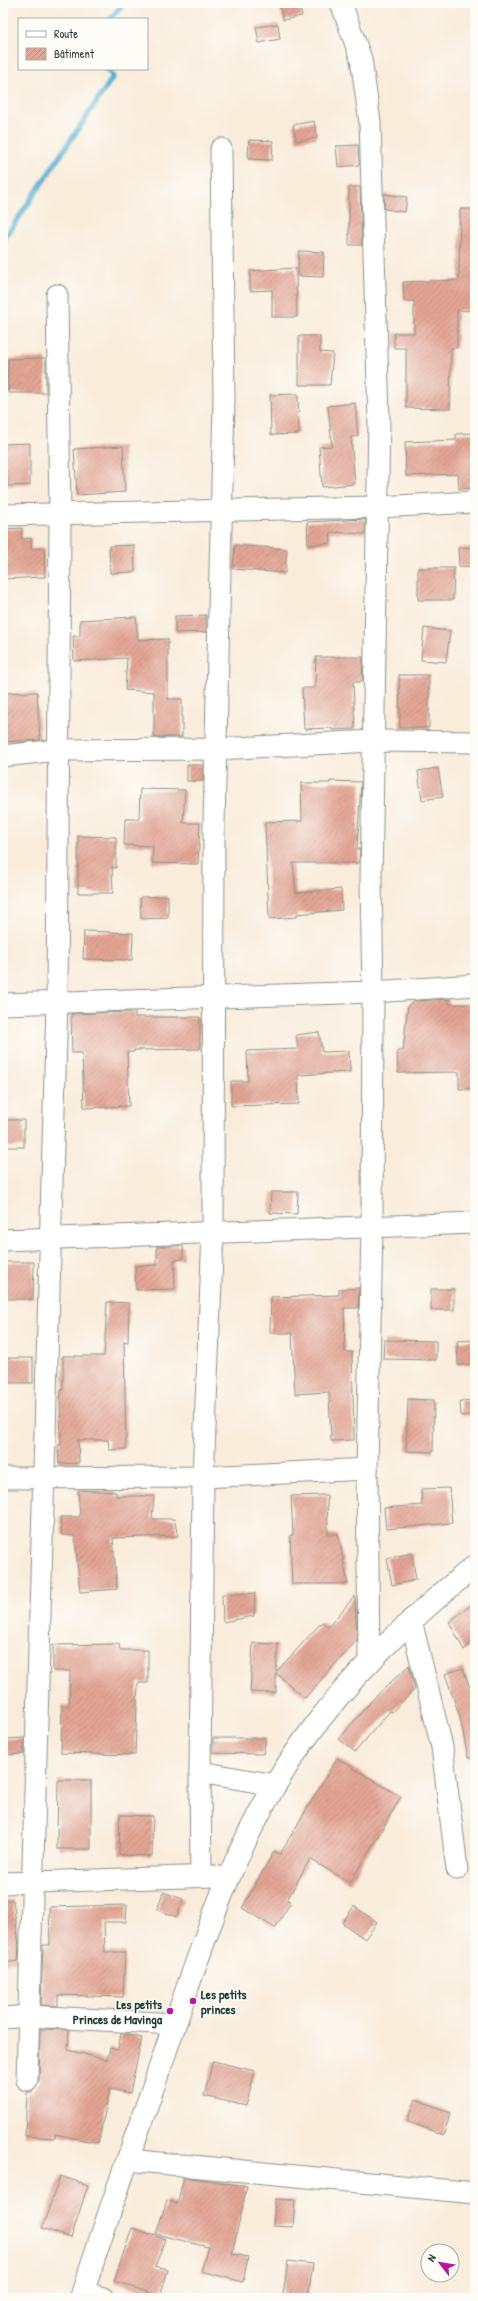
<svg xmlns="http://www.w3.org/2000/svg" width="478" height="2301" viewBox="0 0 478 2301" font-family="'Patrick Hand',sans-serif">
	<defs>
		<pattern id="building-hatch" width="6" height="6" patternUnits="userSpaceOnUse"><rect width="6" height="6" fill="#e4a594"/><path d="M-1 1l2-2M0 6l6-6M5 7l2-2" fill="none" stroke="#b8887a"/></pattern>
	</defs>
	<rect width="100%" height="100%" fill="#fdfcf7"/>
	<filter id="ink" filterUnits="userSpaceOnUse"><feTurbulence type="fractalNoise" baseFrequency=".025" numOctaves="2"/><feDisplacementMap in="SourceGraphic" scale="8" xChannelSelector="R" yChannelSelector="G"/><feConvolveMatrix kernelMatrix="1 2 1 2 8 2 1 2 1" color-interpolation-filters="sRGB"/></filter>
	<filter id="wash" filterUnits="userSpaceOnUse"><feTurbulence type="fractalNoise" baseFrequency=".012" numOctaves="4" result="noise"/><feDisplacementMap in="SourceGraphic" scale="16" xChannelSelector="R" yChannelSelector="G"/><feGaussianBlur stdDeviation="0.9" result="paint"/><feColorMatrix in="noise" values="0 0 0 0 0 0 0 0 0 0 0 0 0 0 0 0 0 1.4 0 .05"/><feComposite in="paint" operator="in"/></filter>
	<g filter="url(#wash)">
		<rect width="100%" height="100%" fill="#f9ecdb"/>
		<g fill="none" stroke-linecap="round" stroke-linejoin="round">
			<g stroke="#51accf" stroke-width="5.5">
				<path d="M110,19L124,3"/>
				<path d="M3,241L113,77L107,69"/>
			</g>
		</g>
		<g id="blocks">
			<g fill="url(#building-hatch)">
				<path d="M279,3H299L302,16L283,20Z"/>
				<path d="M278,24L280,39L259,43L256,27Z"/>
				<path d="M314,121L317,138L296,141L293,125Z"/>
				<path d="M249,140L273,141L272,160L248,159Z"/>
				<path d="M358,145L359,165L338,167L336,146Z"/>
				<path d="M349,187H360L362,245H349Z"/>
				<path d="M384,194L407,197L405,212L385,209Z"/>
				<path d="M460,209H475V311L457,310V348H451L450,409L406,408V348H394V333H414V301H404L403,282L459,280Z"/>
				<path d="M299,251L324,252L323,277L298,276Z"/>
				<path d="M296,268L297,317H272V290L250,291V271Z"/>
				<path d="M299,336H320V352L333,353L330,385H299Z"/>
				<path d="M46,358V393H8V359Z"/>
				<path d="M298,394L299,434L271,435L270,395Z"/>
				<path d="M355,403L358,436L351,437L355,484L322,487L319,447L332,446L328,406Z"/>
				<path d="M475,433V488L459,489L458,474L406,476L405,442L456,440V434Z"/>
				<path d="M30,443V485L8,486L7,477H3V444Z"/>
				<path d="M123,446L125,492L77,495L74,449Z"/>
				<path d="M365,519V534L330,532L331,543L308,545L307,522Z"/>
				<path d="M22,528V539L31,538V549L44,548L45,577L3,579V529Z"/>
				<path d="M134,545L135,572L110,573L109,546Z"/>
				<path d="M235,545L287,549L285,573L233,569Z"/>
				<path d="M475,547V566L459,567L458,548Z"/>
				<path d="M418,568H454L453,600H418Z"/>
				<path d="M206,615V632L175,633V616Z"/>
				<path d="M136,617L138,640L168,639V699H182V737H154V692L125,690L127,658L74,661L73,636H80V620Z"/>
				<path d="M424,628L450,631L446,662L421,660Z"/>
				<path d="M316,657H363L362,682H353L355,729L332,730V728L304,729L302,688H315Z"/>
				<path d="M399,675H429V728H400Z"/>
				<path d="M37,692L40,740L3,742V693Z"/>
				<rect x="187" y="765" width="16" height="16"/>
				<path d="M438,768L443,797L422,800L418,771Z"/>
				<path d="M330,781L361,782L357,849H360L359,863H293L296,893L341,889L342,910L297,914V917L269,919L265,822L302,821L301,783H330Z"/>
				<path d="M140,789L185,790L183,823H200L198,864L152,863L153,846L124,845L125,819H139Z"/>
				<path d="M78,836L116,837V868L112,867L113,893H78Z"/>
				<path d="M168,896V918L141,919L140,897Z"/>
				<path d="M84,931L133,933L132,960L83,959Z"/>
				<path d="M449,999V1004H475V1089H459V1072L398,1073L397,1051H403L408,1005L416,1001Z"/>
				<path d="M135,1012V1017H200V1049L134,1050V1052H127L129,1106L84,1108L82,1053H72L71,1014Z"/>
				<path d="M319,1032L322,1052L349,1051L350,1072L298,1075L299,1104L231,1106V1081H248L247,1051L298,1049L296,1035Z"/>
				<rect x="3" y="1120" width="21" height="27"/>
				<path d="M271,1192H298L297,1214L270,1213Z"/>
				<path d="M157,1246H183V1259L174,1260L175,1289L136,1290L135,1266L157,1265Z"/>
				<path d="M3,1262H34L33,1299H3Z"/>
				<path d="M359,1288L358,1308H344L345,1352H352L354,1440L331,1441L329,1392L295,1394L292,1333H270L271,1297L339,1295V1289Z"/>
				<rect x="431" y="1289" width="23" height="21"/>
				<path d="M107,1302L129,1303L128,1342L124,1341L126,1449L109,1450L108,1440H78L79,1463L59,1464L58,1445H61L60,1404L61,1390H63V1356H104Z"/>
				<path d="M384,1340L436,1341V1360L383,1359Z"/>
				<path d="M475,1340V1364L458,1365L457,1341Z"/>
				<rect x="3" y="1358" width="30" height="25"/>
				<path d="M408,1399L434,1400L433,1452L406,1451Z"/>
				<path d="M475,1400V1415L461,1416L460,1401Z"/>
				<path d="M449,1488L452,1523L386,1529L384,1508L422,1505L421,1489Z"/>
				<path d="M78,1490L116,1492V1496H154L152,1519H174L178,1536L113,1538L117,1589L80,1592L75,1536L62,1535L60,1517H80Z"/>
				<path d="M327,1495L328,1534H338L348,1584H292L290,1535H293L291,1496Z"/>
				<path d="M412,1553L416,1580L392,1585L387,1558Z"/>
				<path d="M255,1593L254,1616L223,1622L222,1595Z"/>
				<path d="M355,1596L357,1640L305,1698L276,1673V1693L250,1692L253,1643L278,1644L276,1672L322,1622L328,1627Z"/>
				<path d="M475,1602V1640L464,1650L449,1622Z"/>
				<path d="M119,1644L120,1650H148V1683H138L135,1755L61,1753L62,1706H69L70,1671H53V1645Z"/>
				<path d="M409,1665L415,1689L392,1712L390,1711L355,1752L339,1739L372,1700Z"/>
				<path d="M463,1668L475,1702V1758H468L460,1717L445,1674Z"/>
				<path d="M25,1738L24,1754L3,1755V1739Z"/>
				<path d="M213,1738H266L263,1754L213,1753Z"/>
				<path d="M337,1758L401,1797L350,1883L310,1859L287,1900L291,1902L275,1928L242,1908L274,1851L280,1854Z"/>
				<path d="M58,1780H91V1849H57Z"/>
				<path d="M120,1815L153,1816L152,1856L119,1855Z"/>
				<path d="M163,1892L183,1899L177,1917L157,1910Z"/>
				<path d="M3,1900H13L19,1945L18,1961L3,1963Z"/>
				<path d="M127,1905L126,1922H104L105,1952H125L123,1997L58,1995V2006L41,2005L43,1945H50L49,1907Z"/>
				<path d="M354,1906L377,1922L365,1939L342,1923Z"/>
				<path d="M40,2029L69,2030L68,2050L107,2060L110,2048L118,2050L121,2033L142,2038L130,2093L110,2089L98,2143L55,2134V2138L25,2136L27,2092H32L39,2080Z"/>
				<path d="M213,2061L255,2071L246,2106L204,2096Z"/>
				<path d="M416,2099L451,2113L443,2135L407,2121Z"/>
				<path d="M60,2176L88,2185L71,2238L42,2228Z"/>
				<path d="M184,2177L247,2186L232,2254L248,2257L243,2282L201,2271L208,2247L156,2234L167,2200L177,2204Z"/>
				<path d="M275,2199L295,2200L293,2227L273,2226Z"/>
				<path d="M132,2228L165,2239L155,2267L168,2270L160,2296L114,2281Z"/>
				<path d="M288,2261L313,2264L308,2298L283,2295Z"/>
			</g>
		</g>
	</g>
	<g filter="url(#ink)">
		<use href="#blocks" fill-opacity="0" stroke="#8c9488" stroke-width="1"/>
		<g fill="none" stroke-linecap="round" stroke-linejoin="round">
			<g stroke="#8c9488" stroke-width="23">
				<g id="minor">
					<path d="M341,3L361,59L370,122L379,419L371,882L373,992L372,1227L367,1469L369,1663"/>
					<path d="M3,515L377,507L475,502"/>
					<path d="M3,756L58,750L216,749L373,741L475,742"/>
					<path d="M3,1004L373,992L475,985"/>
					<path d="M3,1240L475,1223"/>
					<path d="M3,1478L203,1477L367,1469"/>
					<path d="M411,1620L442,1747L457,1869"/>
					<path d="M200,1772L275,1785"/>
					<path d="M201,1876L200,1772L203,1477L213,1232L214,824L224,400L221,149"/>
					<path d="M3,1883L215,1876"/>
					<path d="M3,2018L29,2016L175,2024"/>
					<path d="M27,2080L57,1002L60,515L57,295"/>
					<path d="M128,2160L475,2193"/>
					<path d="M83,2292L103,2298"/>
				</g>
			</g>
			<g stroke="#8c9488" stroke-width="24">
				<path id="trunk" d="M81,2298C108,2213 139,2129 168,2044C206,1935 235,1838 303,1742C351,1674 411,1618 475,1566"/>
			</g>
			<use href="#minor" stroke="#fff" stroke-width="21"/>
			<use href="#trunk" stroke="#fff" stroke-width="22"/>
		</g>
	</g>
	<g fill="#b5179e" stroke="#fdfcf7" stroke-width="1.5">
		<circle cx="193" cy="2001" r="4"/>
		<circle cx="170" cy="2011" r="4"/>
	</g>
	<g text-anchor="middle" stroke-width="3" stroke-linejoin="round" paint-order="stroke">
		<g font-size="13" font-weight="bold" fill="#1f3d34" stroke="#fdfcf7" text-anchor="start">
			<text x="201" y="1999">Les petits<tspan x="201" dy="15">princes</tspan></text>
			<text x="162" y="2009" text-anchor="end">Les petits<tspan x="162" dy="15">Princes de Mavinga</tspan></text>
		</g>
	</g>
	<rect width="478" height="2301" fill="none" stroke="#fdfcf7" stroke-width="16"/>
	<rect x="18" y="18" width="130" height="52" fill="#fdfcf7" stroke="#a4b0a9"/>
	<rect x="26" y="31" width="20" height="6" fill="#ffffff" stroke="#a4b0a9"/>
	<text x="54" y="38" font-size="12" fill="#1f3d34">Route</text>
	<rect x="26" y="48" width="20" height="12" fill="url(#building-hatch)" stroke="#a4b0a9"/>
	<text x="54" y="58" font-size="12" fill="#1f3d34">Bâtiment</text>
	<g transform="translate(440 2263) rotate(301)"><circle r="19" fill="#fdfcf7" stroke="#a4b0a9"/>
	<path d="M0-3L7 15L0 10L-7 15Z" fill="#b5179e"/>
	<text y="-6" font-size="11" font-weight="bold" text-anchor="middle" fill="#1f3d34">N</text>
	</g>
</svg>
